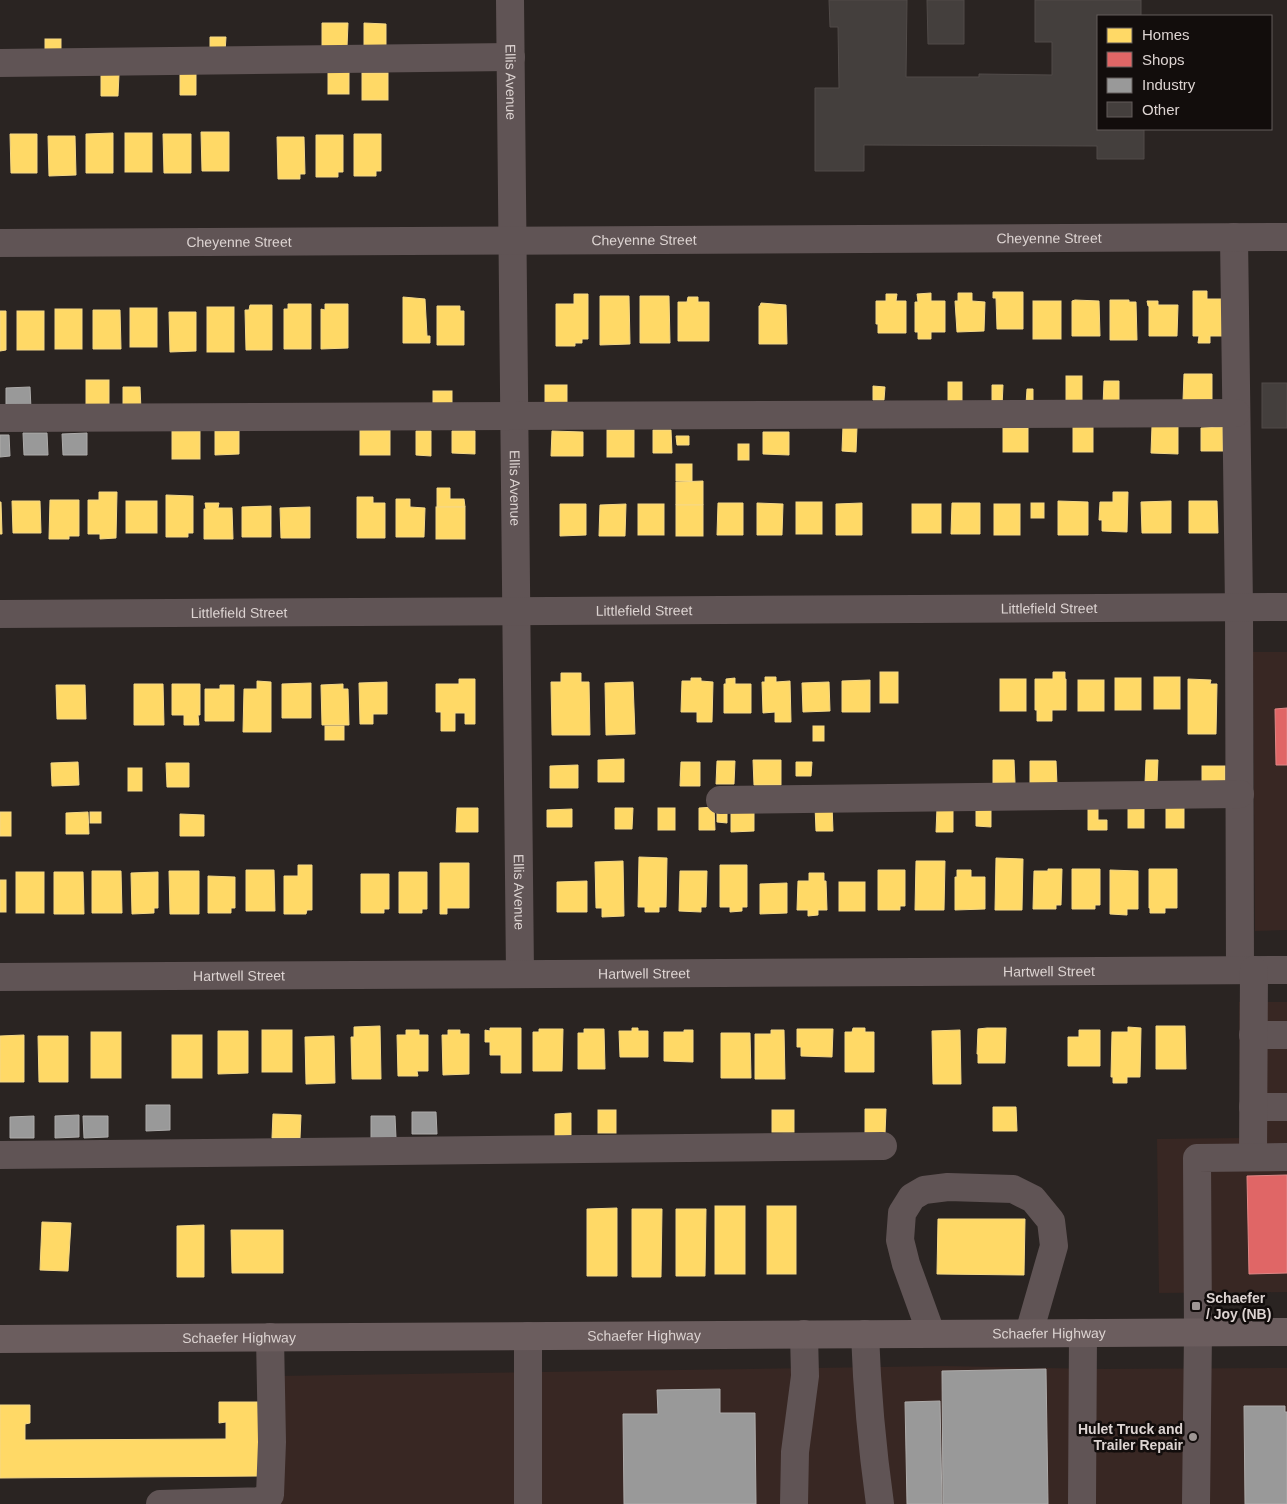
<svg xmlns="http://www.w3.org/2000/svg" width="1287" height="1504" viewBox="0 0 1287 1504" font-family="Helvetica,sans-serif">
	<rect width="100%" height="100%" fill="#2a2422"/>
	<g fill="#382723">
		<path d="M1253,652H1287V930L1255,931Z"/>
		<path d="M1239,1002H1287V1292L1159,1293L1157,1139L1240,1138Z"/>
		<path d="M944,1366L1099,1369L1287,1368V1504H276L275,1376Z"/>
	</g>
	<g fill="#ffd966" stroke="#f5d886">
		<path d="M322,23H348L347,47H322Z"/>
		<path d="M364,23L386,24V50H364Z"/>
		<path d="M210,37H226L225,52H210Z"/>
		<rect x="45" y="39" width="16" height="13"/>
		<rect x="328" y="71" width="21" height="23"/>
		<path d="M196,72V95H180V73Z"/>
		<path d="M101,73L119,74L118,96H101Z"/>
		<rect x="362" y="73" width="26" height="27"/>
		<path d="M201,132H229V171H202Z"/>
		<path d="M113,133V173H86V134Z"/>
		<rect x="125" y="133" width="27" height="39"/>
		<path d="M10,134H37V173H11Z"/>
		<path d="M163,134H191V173H164Z"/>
		<path d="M354,134H381V171H376V176H354Z"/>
		<path d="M316,135H343V172H338V177H316Z"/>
		<path d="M48,136H75L76,175L49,176Z"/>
		<path d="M277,137H304L305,174H300V179H278Z"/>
		<path d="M1193,291H1207V299H1224L1223,336H1210V343H1198L1199,336H1193Z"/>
		<path d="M993,292H1023V329H997L996,298H993Z"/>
		<path d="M931,293V301H945V332H931V339H918V332H915V302H918L917,294Z"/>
		<path d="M958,293H972V301L985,302L984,331L957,332L955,301H958Z"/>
		<path d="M574,294H588V339H582V343H575V346H556V304H574Z"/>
		<path d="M886,294H897L896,301H906V333H878V324H876V301H886Z"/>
		<path d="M600,296H629L630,344L600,345Z"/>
		<path d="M640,296H669L670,343H640Z"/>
		<path d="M403,297L425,299L427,336H430V343H403Z"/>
		<path d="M688,297H698V302H709V341H678V302H687Z"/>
		<path d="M1075,300L1099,301L1100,336H1072V301Z"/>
		<path d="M1110,300H1129V302H1136L1137,340H1110Z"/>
		<rect x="1033" y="301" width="28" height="38"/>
		<path d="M1147,301H1158V305H1178L1177,336H1149V306H1148Z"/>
		<path d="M761,303L786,305L787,344H759V306H760Z"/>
		<path d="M288,304H311V349H284V309H288Z"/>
		<path d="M325,304H348V348L321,349V309L325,310Z"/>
		<path d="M250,305H272V350H246L245,310H249Z"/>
		<path d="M437,306H460V311H464V345H437Z"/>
		<rect x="207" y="307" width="27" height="45"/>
		<rect x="130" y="308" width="27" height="39"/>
		<rect x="55" y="309" width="27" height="40"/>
		<path d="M93,310H120L121,349H93Z"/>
		<path d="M0,311H6V350L0,351Z"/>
		<rect x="17" y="311" width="27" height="39"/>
		<path d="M169,312H196V351L170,352Z"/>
		<path d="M1184,374H1212V401H1183Z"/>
		<rect x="1066" y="376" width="16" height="25"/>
		<rect x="86" y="380" width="23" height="29"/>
		<path d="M1104,381H1119V406H1103Z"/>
		<rect x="948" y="382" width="14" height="25"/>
		<rect x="545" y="385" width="22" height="25"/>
		<path d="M992,385H1003L1002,406L992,405Z"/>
		<path d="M873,386L885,387L884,400H873Z"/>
		<path d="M123,387H140L141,410L123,411Z"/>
		<path d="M1027,389H1033V404H1026Z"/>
		<rect x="433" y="391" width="19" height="15"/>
		<path d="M843,426L857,427L856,452L842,451Z"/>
		<path d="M1152,426L1178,427V454L1151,453Z"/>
		<rect x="1073" y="427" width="20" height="25"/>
		<path d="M1223,427V451H1201V428Z"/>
		<rect x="1003" y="428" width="25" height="24"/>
		<rect x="360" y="430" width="30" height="25"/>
		<rect x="607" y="430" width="27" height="27"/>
		<path d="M653,430H671L672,453H653Z"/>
		<rect x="172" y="431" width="28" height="28"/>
		<path d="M215,431H239V454L215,455Z"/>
		<path d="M416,431H431V456L416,455Z"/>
		<path d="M452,431H475V454L452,453Z"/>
		<path d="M552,431L583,432V456H551Z"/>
		<path d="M763,432H789V455L763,454Z"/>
		<path d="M676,436H689V445H677Z"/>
		<rect x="738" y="444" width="11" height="16"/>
		<rect x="676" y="464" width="16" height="17"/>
		<path d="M703,481V505H676V482Z"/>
		<path d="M437,488H450V499H464L465,507H437Z"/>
		<path d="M99,492H117L116,538L100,539V534H88V500H99Z"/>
		<path d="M1113,492H1128L1127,532L1102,531V520H1099L1100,502H1113Z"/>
		<path d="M166,495L193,496V533H188V537H166Z"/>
		<path d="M357,497H373V503H385V538H357Z"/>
		<path d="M396,499H410V507L425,508L424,537H396Z"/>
		<path d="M50,500H79V536H69V539H49Z"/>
		<path d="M12,501H40L41,533H13Z"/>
		<rect x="126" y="501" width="31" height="32"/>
		<path d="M1058,501L1088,502V535H1058Z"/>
		<path d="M1171,501V533H1142L1141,502Z"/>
		<path d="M1189,501H1217L1218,533H1189Z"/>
		<path d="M0,502H1L2,534H0Z"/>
		<rect x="796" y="502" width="26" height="32"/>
		<path d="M205,503H219L218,508H232L233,539H204V509H206Z"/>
		<path d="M718,503H743V535H717Z"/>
		<path d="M757,503L783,504L782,535H757Z"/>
		<path d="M862,503V535H836V504Z"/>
		<path d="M952,503H980V534H951Z"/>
		<rect x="1031" y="503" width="13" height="15"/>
		<path d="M560,504H586V535L560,536Z"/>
		<path d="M626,504L625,536H599L600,505Z"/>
		<rect x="638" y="504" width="26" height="31"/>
		<rect x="912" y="504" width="29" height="29"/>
		<rect x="994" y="504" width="26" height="31"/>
		<rect x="676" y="505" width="27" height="31"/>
		<path d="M271,506V537H242V507Z"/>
		<path d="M310,507V538H281L280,508Z"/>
		<rect x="436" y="507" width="29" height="32"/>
		<rect x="880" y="672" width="18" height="31"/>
		<path d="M1053,672H1065V679H1066V710H1052V721H1037V710H1035V679H1053Z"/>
		<path d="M561,673H581V682H589L590,735H552L551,682H561Z"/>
		<path d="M765,677H776V682L790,681L791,722H775V712L763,713L762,682H765Z"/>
		<rect x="1154" y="677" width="26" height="32"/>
		<path d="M691,678H701V681L713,682L712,722H697V712H681L682,681H691Z"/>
		<path d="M735,678V684H751V713H724V684H726V679Z"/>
		<rect x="1115" y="678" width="26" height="32"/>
		<path d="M459,679H475V724H465V713H455V731H441V712H436V684H459Z"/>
		<rect x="1000" y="679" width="26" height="32"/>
		<path d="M1188,679L1211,680L1210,684H1217L1216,734H1188Z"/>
		<path d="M870,680V712H842V681Z"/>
		<rect x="1078" y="680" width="26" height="31"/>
		<path d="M257,681L271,682V732H243L244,689H257Z"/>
		<path d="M387,682V714H373V724H360L359,683Z"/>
		<path d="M633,682L635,734L606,735L605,683Z"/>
		<path d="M829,682L830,711L803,712L802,683Z"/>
		<path d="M311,683V718H282V684Z"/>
		<path d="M134,684H163L164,725H134Z"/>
		<path d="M172,684H200V715H198L199,725H184V715H172Z"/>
		<path d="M343,684V689H348L349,725H322L321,685Z"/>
		<path d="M56,685H85L86,719H57Z"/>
		<path d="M220,685H234V721H205V689H220Z"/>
		<rect x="325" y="726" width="19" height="14"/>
		<rect x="813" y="726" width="11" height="15"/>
		<path d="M624,759V782H598V760Z"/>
		<path d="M753,760H781V785H754Z"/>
		<path d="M993,760H1014L1015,783H993Z"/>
		<path d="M1146,760H1158L1157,783H1145Z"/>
		<path d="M717,761H735L734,784H716Z"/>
		<path d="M1030,761H1056L1057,785H1030Z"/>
		<path d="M78,762L79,785L52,786L51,763Z"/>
		<path d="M681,762H700V786H680Z"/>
		<path d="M796,762H812L811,776H796Z"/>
		<path d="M166,763H189V787H167Z"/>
		<path d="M578,765V788H550V766Z"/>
		<rect x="1202" y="766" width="23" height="17"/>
		<rect x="128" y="768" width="14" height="23"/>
		<path d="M832,805L833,831H816L815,806Z"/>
		<rect x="1128" y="805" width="16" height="23"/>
		<rect x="1166" y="805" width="18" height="23"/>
		<path d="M976,806L991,807V827L976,826Z"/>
		<path d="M1088,806H1098V820H1107V830H1088Z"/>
		<path d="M714,807L715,830H699V808Z"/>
		<path d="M457,808H478V832H456Z"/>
		<path d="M615,808H633L632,829H615Z"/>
		<rect x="658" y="808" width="17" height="22"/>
		<path d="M937,808H953V832H936Z"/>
		<path d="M572,809V827H547V810Z"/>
		<path d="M731,809H754V831L731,832Z"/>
		<rect x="0" y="812" width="11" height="24"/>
		<path d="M88,812L89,834H66V813Z"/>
		<rect x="90" y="812" width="11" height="11"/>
		<path d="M717,813H727V823L717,822Z"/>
		<path d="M180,814L204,815V836H180Z"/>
		<path d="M639,857L667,858L666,907H659V912H645V907H638Z"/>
		<path d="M996,858L1023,859L1022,910H995Z"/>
		<path d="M623,861L624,916L602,917V908H596L595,862Z"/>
		<path d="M916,861H945L944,910H915Z"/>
		<path d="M440,863H469V908H447V914H440Z"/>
		<path d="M298,865H312V910H307L306,914H284V876H298Z"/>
		<path d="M720,865H747V907H742V911L730,912V907H720Z"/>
		<path d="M1048,869H1062L1061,905H1056V909H1033L1034,871H1048Z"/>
		<path d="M1072,869H1100V905H1095V909H1072Z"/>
		<path d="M1149,869H1177V908H1165V913H1150V908H1149Z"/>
		<path d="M246,870H274L275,911H246Z"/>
		<path d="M878,870H905V906H900V910H878Z"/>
		<path d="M957,870H971V877H985V909L955,910V877H957Z"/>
		<path d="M1110,870L1138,871V909H1127V915L1110,914Z"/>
		<path d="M92,871H121L122,913H92Z"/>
		<path d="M169,871H199V914H170Z"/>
		<path d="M680,871H707L706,907H701V912L679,911Z"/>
		<rect x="16" y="872" width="28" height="41"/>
		<path d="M54,872H83L84,914H54Z"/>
		<path d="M158,872V908H154V913L132,914L131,873Z"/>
		<path d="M399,872H427V909H422V913H399Z"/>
		<path d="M809,873H824V881H826L827,910H818V915L808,916V910H797L798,881H809Z"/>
		<path d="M361,874H389V909H384V913H361Z"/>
		<path d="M208,876L235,877V908H231V913H208Z"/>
		<rect x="0" y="880" width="6" height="32"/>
		<path d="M587,881V912H557V882Z"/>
		<rect x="839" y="882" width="26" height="29"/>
		<path d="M787,883V913L760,914V884Z"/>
		<path d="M380,1026L381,1079H352L351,1037H354V1027Z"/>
		<path d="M1156,1026H1185L1186,1069H1156Z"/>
		<path d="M1128,1027L1141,1028L1140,1077H1127V1083H1113V1077H1111L1112,1032H1128Z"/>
		<path d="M490,1028H521V1073H501V1055H490V1042H485V1030L490,1031Z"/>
		<path d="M632,1028H638V1031H648V1057H620L619,1031H632Z"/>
		<path d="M853,1028H865V1032H874V1072H845V1032H852Z"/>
		<path d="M987,1028H1006L1005,1063H978V1054H977L978,1029Z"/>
		<path d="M539,1029H563L562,1071H533V1032H539Z"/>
		<path d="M584,1029H604L605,1069H578V1033H584Z"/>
		<path d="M797,1029H833L832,1057L801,1056V1047H797Z"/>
		<rect x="262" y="1030" width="30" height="42"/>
		<path d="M406,1030H419V1035H428V1071H417L418,1076H398L397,1035H406Z"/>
		<path d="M448,1030H460V1034H469V1074L443,1075L442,1035H448Z"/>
		<path d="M684,1030H693V1062L664,1061V1032H684Z"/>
		<path d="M771,1030H784L785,1079H755V1034H771Z"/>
		<path d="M960,1030L961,1084H933L932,1031Z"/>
		<path d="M1079,1030H1100V1066H1068V1037H1079Z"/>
		<path d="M218,1031H248V1073L218,1074Z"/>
		<rect x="91" y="1032" width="30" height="46"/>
		<path d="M721,1033H750L751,1078H721Z"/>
		<path d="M24,1035V1082H0V1036Z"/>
		<rect x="172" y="1035" width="30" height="43"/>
		<path d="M38,1036H68V1082H39Z"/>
		<path d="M334,1036L335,1083L306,1084L305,1037Z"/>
		<path d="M993,1107H1016L1017,1131H993Z"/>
		<path d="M865,1109H886L885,1134L865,1133Z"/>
		<rect x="598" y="1110" width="18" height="23"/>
		<rect x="772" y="1110" width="22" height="22"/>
		<path d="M571,1113V1135L555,1136V1114Z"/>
		<path d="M273,1114L301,1115L300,1138H272Z"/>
		<rect x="715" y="1206" width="30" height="68"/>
		<rect x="767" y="1206" width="29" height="68"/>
		<path d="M617,1208V1276H587V1209Z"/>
		<path d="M632,1209H662L661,1277H632Z"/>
		<path d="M676,1209H706L705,1276H676Z"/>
		<path d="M938,1219H1025L1024,1275L937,1274Z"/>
		<path d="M42,1222L71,1223L68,1271L40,1270Z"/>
		<path d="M204,1225V1277H177V1226Z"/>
		<path d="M231,1230H283V1273H232Z"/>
		<path d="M219,1402H264L265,1476L0,1478V1405H30V1423L25,1424V1440L226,1439V1422L219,1423Z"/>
	</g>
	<g fill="#e06666" stroke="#df8786">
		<path d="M1287,708V765H1276L1275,709Z"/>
		<path d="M1287,1175V1273L1249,1274L1247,1176Z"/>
	</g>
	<g fill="#999" stroke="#adabaa">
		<path d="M30,387L31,409H6V388Z"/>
		<path d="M23,433H47L48,455H24Z"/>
		<path d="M87,433V455H63L62,434Z"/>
		<path d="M0,435H9L10,456L0,457Z"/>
		<path d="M146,1105H170V1130L146,1131Z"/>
		<path d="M412,1112H436L437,1134H412Z"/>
		<path d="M79,1115V1137L55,1138V1116Z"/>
		<path d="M34,1116V1138H10V1117Z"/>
		<path d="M83,1116H108V1137L84,1138Z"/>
		<path d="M371,1116H395L396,1138H371Z"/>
		<path d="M1046,1369L1048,1504H943L942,1371Z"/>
		<path d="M720,1389V1413H755L756,1504H624L623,1414H658L657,1390Z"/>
		<path d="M940,1401L942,1504H907L905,1402Z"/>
		<path d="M1244,1406H1285V1412H1287V1504H1245Z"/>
	</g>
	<g fill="#443f3d" stroke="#514b49">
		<path d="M829,0H907L906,77H979V74L1052,75V42H1035V0H1141V16H1098V129H1144V159H1097V146L864,145V171H815V88H839L838,27H830Z"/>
		<path d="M927,0H964V44H928Z"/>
		<rect x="1262" y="383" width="25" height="45"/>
	</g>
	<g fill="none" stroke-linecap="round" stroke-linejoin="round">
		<g stroke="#605455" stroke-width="28">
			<path id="s1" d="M510,0L520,974"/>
			<path d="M0,63L511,57"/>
			<path d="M1234,237L1239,607L1240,970"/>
			<path id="s2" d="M0,243L1287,237"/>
			<path d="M0,418L1236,413"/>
			<path id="s3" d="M0,614L1287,607"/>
			<path d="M720,800L1240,794"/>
			<path id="s4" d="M0,977L1287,970"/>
			<path d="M1253,1035H1287"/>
			<path d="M1253,1107H1287"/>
			<path d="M0,1155L883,1146"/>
			<path d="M1253,1157L1254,970"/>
			<path d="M931,1333L906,1264L900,1240L902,1213L912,1197L924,1190L948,1187L1013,1189L1033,1199L1051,1221L1054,1246L1029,1333"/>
			<path d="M865,1334C867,1391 872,1447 880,1504"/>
			<path d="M528,1336V1504"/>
			<path d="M160,1504L262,1501L270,1495L272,1442L270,1337"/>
			<path d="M794,1504L795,1452L805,1376L804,1334"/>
			<path d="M1082,1504L1083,1333"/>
			<path d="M1196,1504L1198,1332L1197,1158L1287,1157"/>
		</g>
		<path stroke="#6b5d5e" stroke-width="28" id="s5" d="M0,1339L1287,1332"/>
	</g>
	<g fill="#9e9694" stroke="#120d0c" stroke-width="2">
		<rect x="1191" y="1301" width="10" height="10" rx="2.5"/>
		<circle cx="1193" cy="1437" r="5"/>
	</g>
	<g text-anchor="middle" stroke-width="5" stroke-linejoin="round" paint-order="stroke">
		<g font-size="14" fill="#ddd4d2" stroke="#120d0c">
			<text dy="5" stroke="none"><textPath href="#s1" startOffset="82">Ellis Avenue</textPath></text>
			<text dy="5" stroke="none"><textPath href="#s2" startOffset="1049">Cheyenne Street</textPath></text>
			<text dy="5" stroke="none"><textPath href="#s2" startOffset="644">Cheyenne Street</textPath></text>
			<text dy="5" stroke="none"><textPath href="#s2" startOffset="239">Cheyenne Street</textPath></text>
			<text dy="5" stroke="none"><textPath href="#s1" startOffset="488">Ellis Avenue</textPath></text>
			<text dy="5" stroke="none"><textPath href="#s3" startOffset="1049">Littlefield Street</textPath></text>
			<text dy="5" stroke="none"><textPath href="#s3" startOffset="644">Littlefield Street</textPath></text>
			<text dy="5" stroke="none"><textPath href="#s3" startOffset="239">Littlefield Street</textPath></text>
			<text dy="5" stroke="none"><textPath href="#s1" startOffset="892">Ellis Avenue</textPath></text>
			<text dy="5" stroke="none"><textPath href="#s4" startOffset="1049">Hartwell Street</textPath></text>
			<text dy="5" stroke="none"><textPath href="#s4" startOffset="644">Hartwell Street</textPath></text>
			<text dy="5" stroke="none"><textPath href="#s4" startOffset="239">Hartwell Street</textPath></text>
			<text dy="5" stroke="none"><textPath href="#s5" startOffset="1049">Schaefer Highway</textPath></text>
			<text dy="5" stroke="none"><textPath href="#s5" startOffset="644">Schaefer Highway</textPath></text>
			<text dy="5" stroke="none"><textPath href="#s5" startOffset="239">Schaefer Highway</textPath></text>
		</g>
		<g font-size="14" font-weight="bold" fill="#ddd4d2" stroke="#120d0c" text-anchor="start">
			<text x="1206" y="1303">Schaefer<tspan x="1206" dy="16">/ Joy (NB)</tspan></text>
			<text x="1183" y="1434" text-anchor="end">Hulet Truck and<tspan x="1183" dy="16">Trailer Repair</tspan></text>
		</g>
	</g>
	<rect x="1097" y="15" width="175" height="115" fill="#120d0c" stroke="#635d5b"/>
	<rect x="1107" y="28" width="25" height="15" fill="#ffd966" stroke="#635d5b"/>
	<text x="1142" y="40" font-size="15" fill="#ddd4d2">Homes</text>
	<rect x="1107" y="52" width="25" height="15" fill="#e06666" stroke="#635d5b"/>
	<text x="1142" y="65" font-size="15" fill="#ddd4d2">Shops</text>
	<rect x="1107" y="78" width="25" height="15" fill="#999999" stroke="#635d5b"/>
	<text x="1142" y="90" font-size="15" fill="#ddd4d2">Industry</text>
	<rect x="1107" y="102" width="25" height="15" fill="#443f3d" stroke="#635d5b"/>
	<text x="1142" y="115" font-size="15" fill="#ddd4d2">Other</text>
</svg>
